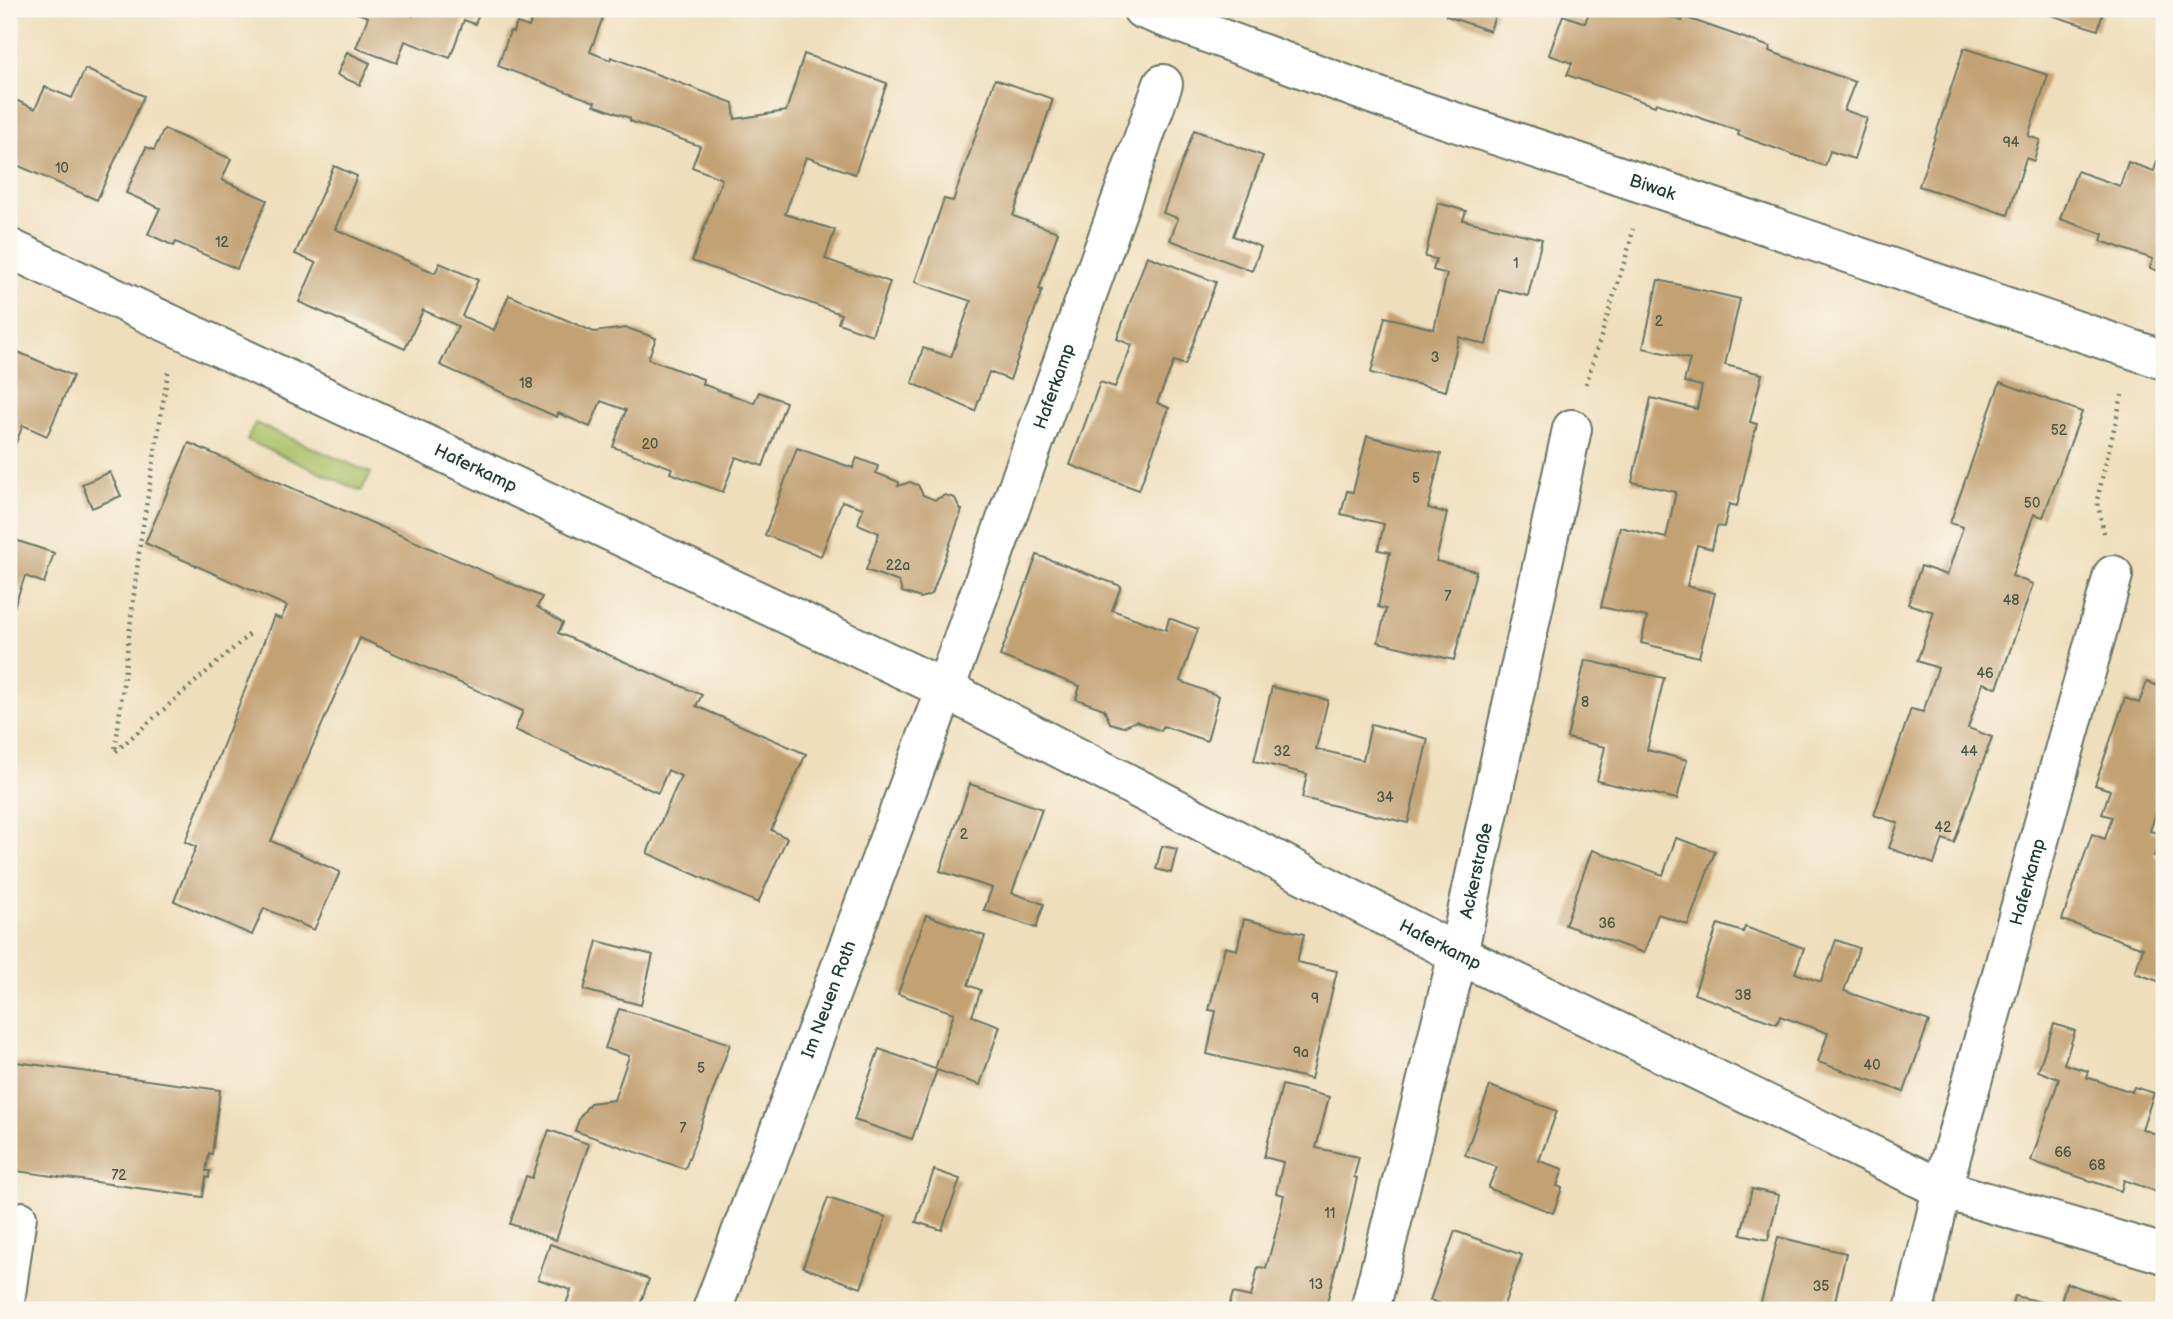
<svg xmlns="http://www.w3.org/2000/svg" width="2173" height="1319" viewBox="0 0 2173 1319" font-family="'Balsamiq Sans',sans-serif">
	<rect width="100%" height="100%" fill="#fbf7ec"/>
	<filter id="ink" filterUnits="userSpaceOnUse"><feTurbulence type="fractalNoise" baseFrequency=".0143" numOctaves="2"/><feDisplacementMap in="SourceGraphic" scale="14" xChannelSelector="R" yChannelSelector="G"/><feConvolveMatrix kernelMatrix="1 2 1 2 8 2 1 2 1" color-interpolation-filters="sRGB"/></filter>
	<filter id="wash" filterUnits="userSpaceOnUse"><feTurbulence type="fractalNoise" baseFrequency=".00686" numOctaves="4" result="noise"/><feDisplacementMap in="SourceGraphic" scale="28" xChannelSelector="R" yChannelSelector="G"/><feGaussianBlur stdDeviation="1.57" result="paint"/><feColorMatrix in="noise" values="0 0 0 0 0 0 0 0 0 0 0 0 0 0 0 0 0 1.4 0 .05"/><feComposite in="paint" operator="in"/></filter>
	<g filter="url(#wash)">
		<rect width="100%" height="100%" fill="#efdebc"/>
		<path fill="#a8be62" stroke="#647e4b" stroke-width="2" d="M255,423L371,473L361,491L247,440Z"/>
		<g id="blocks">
			<g fill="#c2a173">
				<path d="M347,9H395L413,16L416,9H481L475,24L464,20L450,58L405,41L397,63L356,48L368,17Z"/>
				<path d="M535,9H606L590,52L610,60L611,57L733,103L735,119L786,111L804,54L887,83L855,174L806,157L785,214L835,230L825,259L890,282L872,335L838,323L841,314L692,261L722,179L692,167L700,146L630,121V118L594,105L595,102L498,66L510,31L513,32L517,23L529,27Z"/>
				<path d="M1449,9H1497L1490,31L1446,16Z"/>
				<path d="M1590,9H1648L1682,21L1684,17L1770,47L1769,51L1855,82L1844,110L1867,118L1854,159L1830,151L1825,166L1738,135L1739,131L1656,103L1655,106L1567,75L1572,63L1549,55L1563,15L1585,23Z"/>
				<path d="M2032,9H2104L2098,30Z"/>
				<path d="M1964,48L2048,75L2028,136L2040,140L2034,161L2026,158L2008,215L1919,186Z"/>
				<path d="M347,52L370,63L360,85L337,75Z"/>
				<path d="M85,69L144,96L97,200L12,163L15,157L9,154V97L35,109L45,87L72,98Z"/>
				<path d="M995,79L1053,99L1013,216L1058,232L1039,289L1042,290L1010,380L989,372L975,411L912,383L923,348L951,357L971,301L915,282L944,199L953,201Z"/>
				<path d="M164,129L231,159L222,180L267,200L237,269L176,242L174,246L148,234L160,208L126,193L146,147L154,150Z"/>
				<path d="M1194,130L1263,156L1233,236L1261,247L1252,271L1170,240L1178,218L1163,213Z"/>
				<path d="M2157,161L2164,164V273L2150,268L2153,259L2101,241L2103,234L2060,219L2077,171L2120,186L2128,162L2154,171Z"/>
				<path d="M334,166L357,176L335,229L435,273L440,263L478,280L462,316L494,330L509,295L594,332L627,328L656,338L648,359L703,379L702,384L754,403L759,392L786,402L763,466L736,457L723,492L670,473L672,468L613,447L626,410L601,401L590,427L558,413L557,417L440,365L458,326L423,310L405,349L299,302L316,263L295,254Z"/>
				<path d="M1438,203L1466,211L1463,220L1542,239L1528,296L1499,289L1486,345L1459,337L1446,391L1371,373L1385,317L1434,329L1447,274L1433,270L1436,259L1425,257Z"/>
				<path d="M1147,256L1216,282L1185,365L1174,361L1157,403L1169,408L1139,490L1070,465L1100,382L1115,387L1132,345L1117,339Z"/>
				<path d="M1658,280L1740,299L1725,365L1762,374L1750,422L1757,424L1737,506L1729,504L1724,527L1717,526L1712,549L1697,545L1687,586L1715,593L1699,657L1641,643L1647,617L1601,607L1620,527L1666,538L1676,492L1632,482L1651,398L1697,409L1702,386L1684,382L1690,359L1643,348Z"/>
				<path d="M9,348L73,376L47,436L23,425L13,450L9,448Z"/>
				<path d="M2000,382L2082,412L2043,517L2034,514L2012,576L2033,584L1997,688L1983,683L1968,728L1992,737L1954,843L1943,839L1934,864L1889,848L1898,823L1874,815L1911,709L1923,712L1938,668L1917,661L1934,612L1908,604L1921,566L1947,575L1963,527L1950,523Z"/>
				<path d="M1367,436L1441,454L1428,508L1447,513L1436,561L1476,571L1454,660L1378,642L1386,609L1378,607L1390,552L1378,550L1384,524L1341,514L1347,491L1353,492Z"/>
				<path d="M189,443L542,597L537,607L563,623L558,633L702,695L696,706L806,754L771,830L787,838L758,903L647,853L681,776L668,770L658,793L515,730L523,711L360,638L271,841L340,872L314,930L264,908L252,935L174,901L196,847L185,842L274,616L281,619L287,606L145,543Z"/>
				<path d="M797,448L853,468L857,458L878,466L876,473L899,482L898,486L910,482L918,485L923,495L935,500L945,495L955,498L960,509L962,510L932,594L921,598L902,592L899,582L866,570L879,533L858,524L863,508L842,501L821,556L765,535Z"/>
				<path d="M9,461H13L11,485L9,484Z"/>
				<path d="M110,472L121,496L92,508L82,484Z"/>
				<path d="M9,538L54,553L44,583L25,576L9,621Z"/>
				<path d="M1037,555L1121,586L1112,610L1166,630L1169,618L1198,629L1180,681L1219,696L1207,741L1163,726L1161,731L1136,721L1123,727L1110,723L1104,709L1076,699L1080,686L1000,656Z"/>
				<path d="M1585,660L1664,678L1647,750L1687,760L1677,799L1597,781L1605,747L1567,738Z"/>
				<path d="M2147,682L2164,688V809L2158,806L2150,831L2161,834L2154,856L2164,859V926L2162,934L2164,935V941L2160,954L2164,956V983L2135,973L2143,948L2062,920L2092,834L2105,839L2112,817L2102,814L2110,790L2095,785L2125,698L2139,703Z"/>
				<path d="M1272,687L1328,700L1316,749L1363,760L1371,724L1428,739L1408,823L1302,798L1307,774L1254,761Z"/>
				<path d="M970,784L1042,809L1012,893L1044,904L1036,928L984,910L992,888L940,871Z"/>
				<path d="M1676,838L1715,851L1688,925L1658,914L1644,953L1565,925L1592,850L1663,875Z"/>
				<path d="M1162,846L1177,849L1171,873L1156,869Z"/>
				<path d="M926,915L985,936L968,985L981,990L972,1016L1000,1026L980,1085L937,1070L912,1139L854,1120L879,1049L935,1069L954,1013L898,994Z"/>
				<path d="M1244,919L1304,934L1297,962L1337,971L1311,1079L1207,1054L1216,1011L1209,1010L1225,947L1237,950Z"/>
				<path d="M1718,924L1743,932L1745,927L1804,948L1795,973L1821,982L1836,940L1859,948L1844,991L1929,1021L1904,1092L1818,1062L1828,1033L1780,1016L1777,1024L1694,994Z"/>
				<path d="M597,941L653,955L641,1005L584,990Z"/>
				<path d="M619,1009L663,1021L730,1044L685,1169L575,1131L580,1117L590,1103L614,1100L629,1056L605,1048Z"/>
				<path d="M2054,1024L2075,1031L2064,1064L2088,1071L2086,1077L2132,1092L2134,1087L2154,1093L2142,1129L2164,1137V1194L2124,1180L2121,1191L2031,1161L2059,1079L2038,1071Z"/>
				<path d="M9,1061L220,1090L212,1154L209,1153L206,1171H210L209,1178L206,1177L203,1197L9,1170Z"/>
				<path d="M1282,1085L1329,1097L1316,1148L1359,1157L1354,1177L1357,1178L1341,1247L1325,1310H1228L1233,1293L1251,1297L1258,1267L1266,1268L1276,1232L1284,1195L1276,1193L1283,1162L1264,1157Z"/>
				<path d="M1490,1086L1557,1111L1539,1161L1563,1169L1557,1186L1562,1188L1553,1213L1488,1188L1497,1167L1465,1155Z"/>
				<path d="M549,1130L589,1144L556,1240L510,1224L526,1176L532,1178Z"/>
				<path d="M934,1170L960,1179L942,1230L916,1222Z"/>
				<path d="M1752,1189L1779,1195L1768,1240L1741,1234Z"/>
				<path d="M828,1198L886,1217L861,1288L803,1267Z"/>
				<path d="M1455,1231L1522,1255L1502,1310H1458L1430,1300Z"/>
				<path d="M1778,1237L1846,1253L1833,1310H1759Z"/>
				<path d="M550,1244L649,1279L638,1310H564L571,1290L538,1279Z"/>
				<path d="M2066,1283L2119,1301L2117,1310H2011L2015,1296L2060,1306Z"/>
			</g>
		</g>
	</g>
	<g filter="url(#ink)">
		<use href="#blocks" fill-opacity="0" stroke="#687564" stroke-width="2"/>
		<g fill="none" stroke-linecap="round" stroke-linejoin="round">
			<g stroke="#687564" stroke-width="32">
				<path id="service" d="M9,1309L22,1216"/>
			</g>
			<g stroke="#687564" stroke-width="42">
				<g id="minor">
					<path id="s1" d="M1142,9L1382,98L1641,183L2164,360"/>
					<path id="s2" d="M9,248L945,689L1458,954L1942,1189L2164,1254"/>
					<path id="s3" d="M712,1310L945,689L1163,84"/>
					<path id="s4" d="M1370,1310L1458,954L1572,429"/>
					<path id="s5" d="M1914,1310L1942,1189L2113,575"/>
				</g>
			</g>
			<g stroke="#687564" stroke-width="4.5" stroke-dasharray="2 5" stroke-linecap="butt">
				<path d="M168,372L140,544L115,752L251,633"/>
				<path d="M1586,384L1630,244L1633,229"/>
				<path d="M2104,533L2097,500L2122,395"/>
			</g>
			<use href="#service" stroke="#fff" stroke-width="28"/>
			<use href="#minor" stroke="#fff" stroke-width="38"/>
		</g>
	</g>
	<g text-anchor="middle" stroke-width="6" stroke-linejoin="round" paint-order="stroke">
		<g font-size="14" fill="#485644">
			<text x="2011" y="147">94</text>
			<text x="62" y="173">10</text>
			<text x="222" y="247">12</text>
			<text x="1516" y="268">1</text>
			<text x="1659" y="326">2</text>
			<text x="1435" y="362">3</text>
			<text x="526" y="388">18</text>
			<text x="2059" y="435">52</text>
			<text x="650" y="449">20</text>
			<text x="1416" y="483">5</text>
			<text x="2032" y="508">50</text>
			<text x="898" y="570">22a</text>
			<text x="1448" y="601">7</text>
			<text x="2011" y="605">48</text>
			<text x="1985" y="678">46</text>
			<text x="1585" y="707">8</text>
			<text x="1282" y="756">32</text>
			<text x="1969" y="756">44</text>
			<text x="1385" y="802">34</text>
			<text x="1943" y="832">42</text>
			<text x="964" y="839">2</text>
			<text x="1607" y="928">36</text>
			<text x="1743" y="1000">38</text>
			<text x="1315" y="1003">9</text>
			<text x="1301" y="1057">9a</text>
			<text x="1872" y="1070">40</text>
			<text x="701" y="1073">5</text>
			<text x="683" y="1133">7</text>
			<text x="2063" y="1157">66</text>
			<text x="2097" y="1170">68</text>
			<text x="119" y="1180">72</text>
			<text x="1330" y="1218">11</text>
			<text x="1316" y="1289">13</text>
			<text x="1821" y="1291">35</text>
		</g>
		<g font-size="18" fill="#1f3d34" stroke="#fbf7ec">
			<text dy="6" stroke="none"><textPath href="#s1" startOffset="541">Biwak</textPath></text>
			<text dy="6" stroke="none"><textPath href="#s3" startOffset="985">Haferkamp</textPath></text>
			<text dy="6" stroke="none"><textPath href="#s2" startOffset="516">Haferkamp</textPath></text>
			<text dy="6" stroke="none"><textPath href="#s4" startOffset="452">Ackerstraße</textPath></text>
			<text dy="6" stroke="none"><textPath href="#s5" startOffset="443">Haferkamp</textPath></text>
			<text dy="6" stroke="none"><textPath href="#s2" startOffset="1592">Haferkamp</textPath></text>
			<text dy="6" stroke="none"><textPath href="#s3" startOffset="332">Im Neuen Roth</textPath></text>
		</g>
	</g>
	<rect width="2173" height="1319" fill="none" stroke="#fbf7ec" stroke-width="35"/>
</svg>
